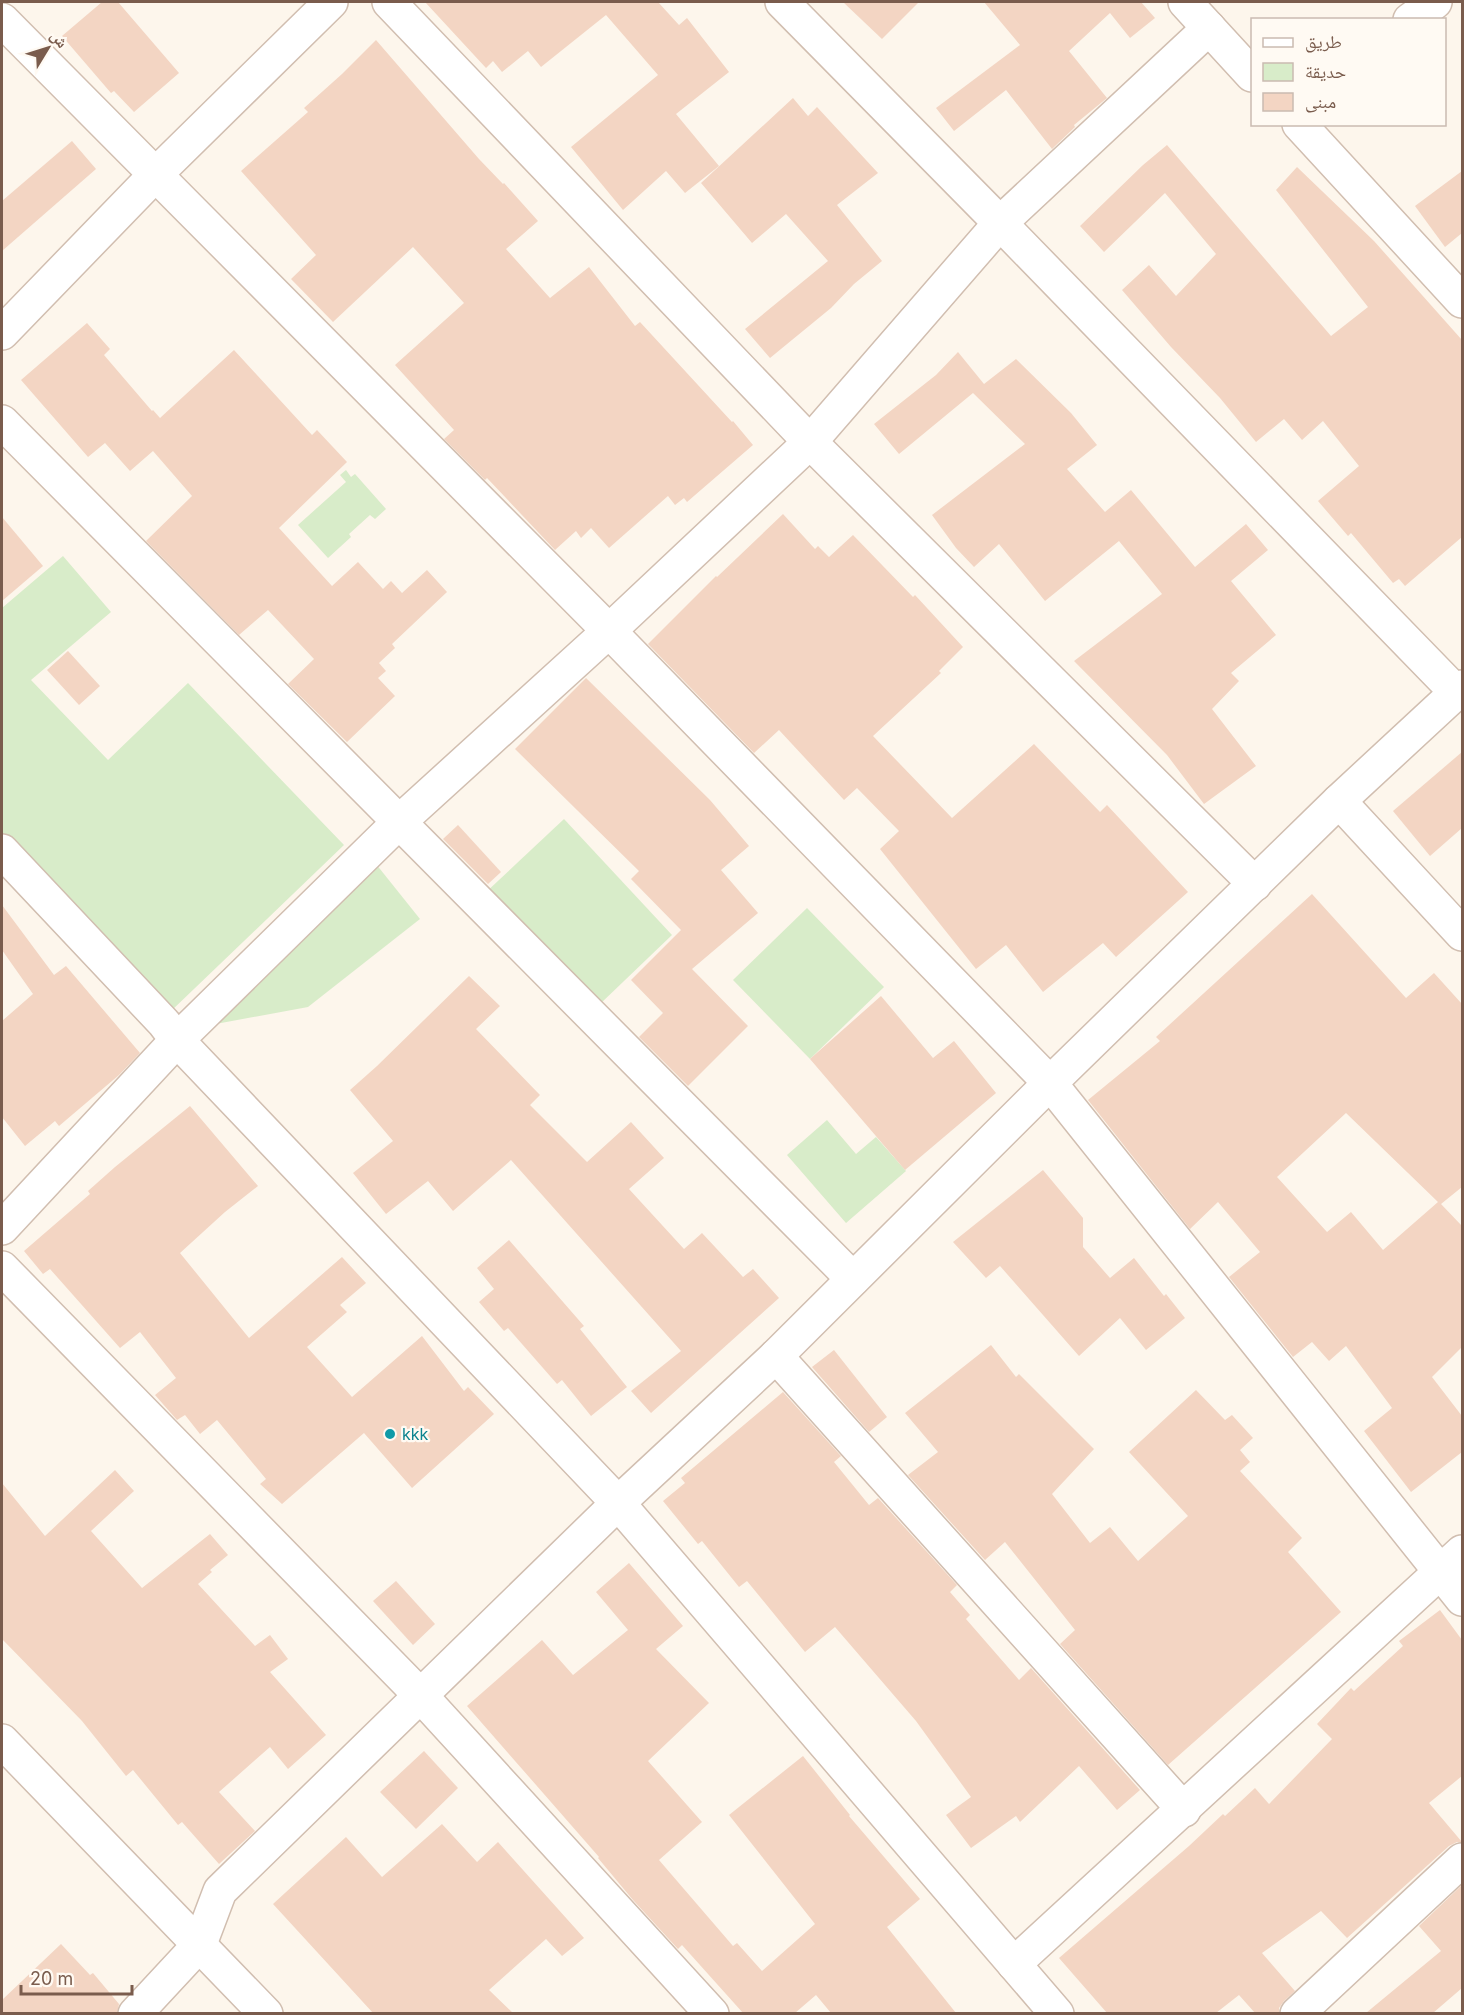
<svg xmlns="http://www.w3.org/2000/svg" width="1464" height="2015" viewBox="0 0 1464 2015" font-family="Inter,'Noto Naskh Arabic',sans-serif">
	<rect width="100%" height="100%" fill="#fdf6ec"/>
	<g fill="#d8ecc9">
		<path d="M346,470L351,477L355,474L386,509L375,519L370,515L349,534L351,537L328,558L298,525L346,482L340,475Z"/>
		<path d="M63,556L111,612L31,680L108,760L188,683L344,845L170,1012L2,836V608Z"/>
		<path d="M564,819L672,935L599,1005L484,894Z"/>
		<path d="M376,864L420,919L308,1007L205,1026Z"/>
		<path d="M807,908L884,987L810,1059L733,980Z"/>
		<path d="M827,1120L856,1154L876,1137L906,1171L846,1223L787,1155Z"/>
	</g>
	<g fill="#f3d5c3" fill-rule="evenodd">
		<path d="M102,2H118L179,73L134,112L114,91L111,93L62,36Z"/>
		<path d="M425,2H658L679,25L687,18L729,72L676,114L719,166L685,193L666,171L623,210L571,147L658,75L606,15L541,67L528,51L502,72L493,61L486,68Z"/>
		<path d="M843,2H919L882,39Z"/>
		<path d="M984,2H1141L1155,18L1130,38L1110,13L1069,51L1107,98L1074,125L1075,127L1052,149L1006,90L954,131L936,108L1020,45Z"/>
		<path d="M376,40L479,159L503,184L504,183L538,221L506,249L550,298L589,267L635,326L640,322L732,422L733,421L753,445L687,502L684,498L675,505L668,496L609,548L591,528L581,538L576,531L555,550L487,478L485,480L444,439L454,430L395,365L464,303L413,247L333,322L291,279L316,255L241,171L308,112L304,108L342,74Z"/>
		<path d="M793,98L808,116L817,107L878,173L837,205L882,261L854,284L831,308L770,358L745,329L828,261L786,214L752,243L701,183Z"/>
		<path d="M72,141L96,169L2,251V201Z"/>
		<path d="M1167,145L1331,336L1368,307L1276,190L1297,167L1374,241L1462,340V537L1405,586L1399,579L1393,583L1351,533L1348,536L1318,501L1359,466L1323,421L1302,440L1284,419L1256,442L1220,398L1171,347L1122,290L1149,265L1176,296L1216,254L1165,193L1104,252L1080,226L1143,165Z"/>
		<path d="M1462,171V233L1445,247L1415,206Z"/>
		<path d="M87,323L110,349L104,355L152,411L153,410L160,418L234,350L312,435L317,430L347,462L279,528L332,586L358,562L383,589L391,581L402,593L427,570L447,592L392,644L395,648L379,663L386,671L378,678L395,696L347,742L288,684L314,659L268,610L239,635L146,541L192,496L153,451L130,471L105,443L88,457L21,380Z"/>
		<path d="M958,352L984,384L1016,359L1071,413L1097,445L1067,469L1105,512L1131,490L1195,567L1246,524L1268,550L1231,581L1276,635L1231,673L1239,681L1212,709L1256,766L1204,804L1167,755L1074,661L1162,594L1119,541L1045,601L999,544L974,567L956,548L932,515L1025,444L973,393L899,454L874,424L936,375Z"/>
		<path d="M783,514L815,549L818,546L829,557L853,535L913,597L915,595L963,647L939,671L941,673L873,736L952,818L1034,744L1100,812L1107,805L1188,892L1116,957L1103,943L1043,992L1006,945L976,969L880,849L899,831L857,788L844,800L779,730L754,753L648,644L716,576L717,577Z"/>
		<path d="M2,517L43,566L2,601Z"/>
		<path d="M68,651L100,686L79,705L47,670Z"/>
		<path d="M586,678L710,800L749,846L721,870L758,913L692,969L748,1026L688,1086L639,1037L663,1013L631,980L681,930L631,879L639,871L515,749Z"/>
		<path d="M1462,752V828L1430,856L1393,811Z"/>
		<path d="M458,825L501,872L488,884L443,839Z"/>
		<path d="M1312,894L1406,998L1434,973L1462,1004V1187L1441,1204L1462,1226V1347L1432,1377L1462,1416V1452L1411,1492L1364,1431L1392,1408L1346,1346L1329,1361L1312,1342L1293,1357L1229,1277L1260,1252L1218,1202L1190,1229L1088,1100L1160,1041L1156,1037ZM1346,1113L1438,1202L1383,1250L1351,1212L1327,1232L1277,1177Z"/>
		<path d="M2,905L54,975L66,966L140,1053L119,1075L59,1126L55,1121L25,1146L2,1117V1021L33,994L2,950Z"/>
		<path d="M469,976L500,1006L476,1029L540,1095L530,1105L587,1162L631,1122L664,1158L629,1189L684,1249L702,1233L743,1277L753,1269L779,1298L651,1413L631,1391L681,1351L511,1160L453,1211L428,1181L386,1214L353,1173L393,1141L350,1090L377,1066Z"/>
		<path d="M881,996L933,1058L954,1041L996,1093L905,1170L810,1059Z"/>
		<path d="M190,1106L258,1186L225,1212L180,1253L249,1338L342,1257L366,1283L340,1305L347,1312L307,1347L352,1397L422,1336L464,1391L468,1387L494,1414L412,1488L364,1433L282,1504L260,1484L266,1479L217,1420L200,1434L185,1415L177,1420L155,1395L176,1378L140,1332L120,1348L50,1269L43,1274L24,1251L90,1194L88,1191L115,1167Z"/>
		<path d="M1043,1170L1083,1218V1247L1110,1278L1134,1258L1164,1296L1166,1294L1185,1318L1146,1350L1120,1318L1079,1356L1000,1266L986,1278L953,1242Z"/>
		<path d="M509,1240L584,1326L580,1329L627,1387L591,1416L562,1380L557,1384L508,1328L504,1331L479,1302L494,1289L477,1268Z"/>
		<path d="M991,1345L1016,1377L1019,1374L1094,1449L1052,1494L1090,1543L1110,1527L1138,1561L1188,1516L1129,1452L1196,1390L1225,1420L1232,1415L1253,1438L1240,1450L1250,1462L1240,1471L1302,1538L1288,1552L1341,1612L1168,1765L1060,1644L1075,1630L1005,1542L985,1560L908,1475L938,1452L905,1413Z"/>
		<path d="M834,1350L887,1417L869,1432L812,1367Z"/>
		<path d="M783,1392L841,1456L834,1462L869,1505L878,1498L957,1585L950,1592L970,1615L966,1619L1019,1680L1031,1668L1140,1790L1117,1810L1079,1766L1020,1822L1016,1816L971,1848L946,1815L971,1797L916,1721L835,1627L805,1652L747,1581L739,1587L702,1541L698,1544L663,1501L685,1483L681,1478Z"/>
		<path d="M115,1470L134,1491L91,1531L142,1588L210,1534L228,1555L210,1570L212,1572L198,1584L255,1646L270,1635L288,1659L270,1672L326,1735L288,1769L270,1747L219,1792L255,1831L219,1864L182,1822L178,1825L133,1770L126,1776L82,1721L2,1639V1483L45,1536Z"/>
		<path d="M629,1563L683,1626L656,1649L709,1703L648,1761L702,1822L659,1860L733,1946L737,1943L762,1971L815,1924L729,1815L803,1756L850,1815L849,1816L920,1899L887,1927L956,2013H831L816,1995L795,2013H743L682,1945L678,1949L633,1900L598,1858L599,1857L467,1706L542,1640L573,1675L628,1630L596,1592Z"/>
		<path d="M396,1581L435,1624L413,1645L373,1601Z"/>
		<path d="M1440,1610L1462,1640V1776L1429,1803L1462,1842H1457L1449,1846L1347,1938L1321,1911L1262,1953L1295,1991L1284,2001L1279,2008V2013H1255L1239,1995L1216,2013H1107L1059,1958L1189,1846L1223,1814L1225,1816L1255,1788L1269,1804L1332,1739L1317,1724L1351,1688L1354,1691L1403,1646L1399,1641Z"/>
		<path d="M424,1751L458,1788L416,1829L380,1792Z"/>
		<path d="M442,1824L477,1862L498,1842L584,1938L562,1956L546,1939L489,1990L513,2013H373L273,1904L346,1837L382,1877Z"/>
		<path d="M1462,1885V1988L1433,2013H1366L1441,1951L1419,1926Z"/>
		<path d="M61,1944L90,1975L93,1973L119,2004L117,2013H2V2000Z"/>
	</g>
	<g fill="none" stroke-linecap="round" stroke-linejoin="round">
		<g stroke="#d1beb0" stroke-width="36">
			<g id="minor">
				<path d="M389,2L810,442L1255,884"/>
				<path d="M782,2L1000,223L1457,693"/>
				<path d="M1185,2L1252,75"/>
				<path d="M2,20L609,631L1050,1083L1462,1599"/>
				<path d="M1410,20L1435,2"/>
				<path d="M1299,124L1462,301"/>
				<path d="M2,333L155,175L331,2"/>
				<path d="M2,422L853,1279"/>
				<path d="M1339,801L1462,934"/>
				<path d="M2,851L164,1023L177,1040L618,1503L1057,2014"/>
				<path d="M2,1228L177,1040L399,822L609,631L810,442L1000,223L1209,28"/>
				<path d="M2,1268L421,1696L712,2014"/>
				<path d="M776,1356L1184,1810"/>
				<path d="M1014,1964L1462,1552"/>
				<path d="M135,2014L200,1944L220,1891L618,1503L776,1356L1050,1083L1339,801L1462,687"/>
				<path d="M1297,2014L1462,1860"/>
			</g>
		</g>
		<g stroke="#d1beb0" stroke-width="36">
			<path id="tertiary" d="M2,1741L266,2014"/>
		</g>
		<use href="#minor" stroke="#fff" stroke-width="33"/>
		<use href="#tertiary" stroke="#fff" stroke-width="33"/>
	</g>
	<circle fill="#0f9aa8" stroke="#fffaf3" stroke-width="2" cx="390" cy="1434" r="6"/>
	<g text-anchor="middle" stroke-width="4.5" stroke-linejoin="round" paint-order="stroke">
		<g font-size="16" fill="#0d838f" stroke="#fffaf3" text-anchor="start">
			<text x="402" y="1440">kkk</text>
		</g>
	</g>
	<rect width="1464" height="2015" fill="none" stroke="#7a5c4d" stroke-width="6"/>
	<rect x="1251" y="18" width="195" height="108" fill="#fffaf3" stroke="#cabbb1" stroke-width="1.5"/>
	<rect x="1263" y="38" width="30" height="9" fill="#ffffff" stroke="#cabbb1" stroke-width="1.5"/>
	<text x="1305" y="48" font-size="18" fill="#7a5c4d">طريق</text>
	<rect x="1263" y="63" width="30" height="18" fill="#d8ecc9" stroke="#cabbb1" stroke-width="1.5"/>
	<text x="1305" y="78" font-size="18" fill="#7a5c4d">حديقة</text>
	<rect x="1263" y="93" width="30" height="18" fill="#f3d5c3" stroke="#cabbb1" stroke-width="1.5"/>
	<text x="1305" y="108" font-size="18" fill="#7a5c4d">مبنى</text>
	<g transform="translate(48 48) rotate(52)" stroke="#fffaf3" stroke-width="4.5" paint-order="stroke">
	<path d="M0-4.5L10 22L0 15L-10 22Z" fill="#7a5c4d"/>
	<text y="-9" font-size="16" font-weight="bold" text-anchor="middle" fill="#7a5c4d">ش</text>
	</g>
	<path d="M21 1985v9h111v-9" fill="none" stroke="#7a5c4d" stroke-width="3"/>
	<text x="30" y="1985" font-size="18" fill="#7a5c4d" stroke="#fffaf3" stroke-width="4.5" paint-order="stroke">20 m</text>
</svg>
